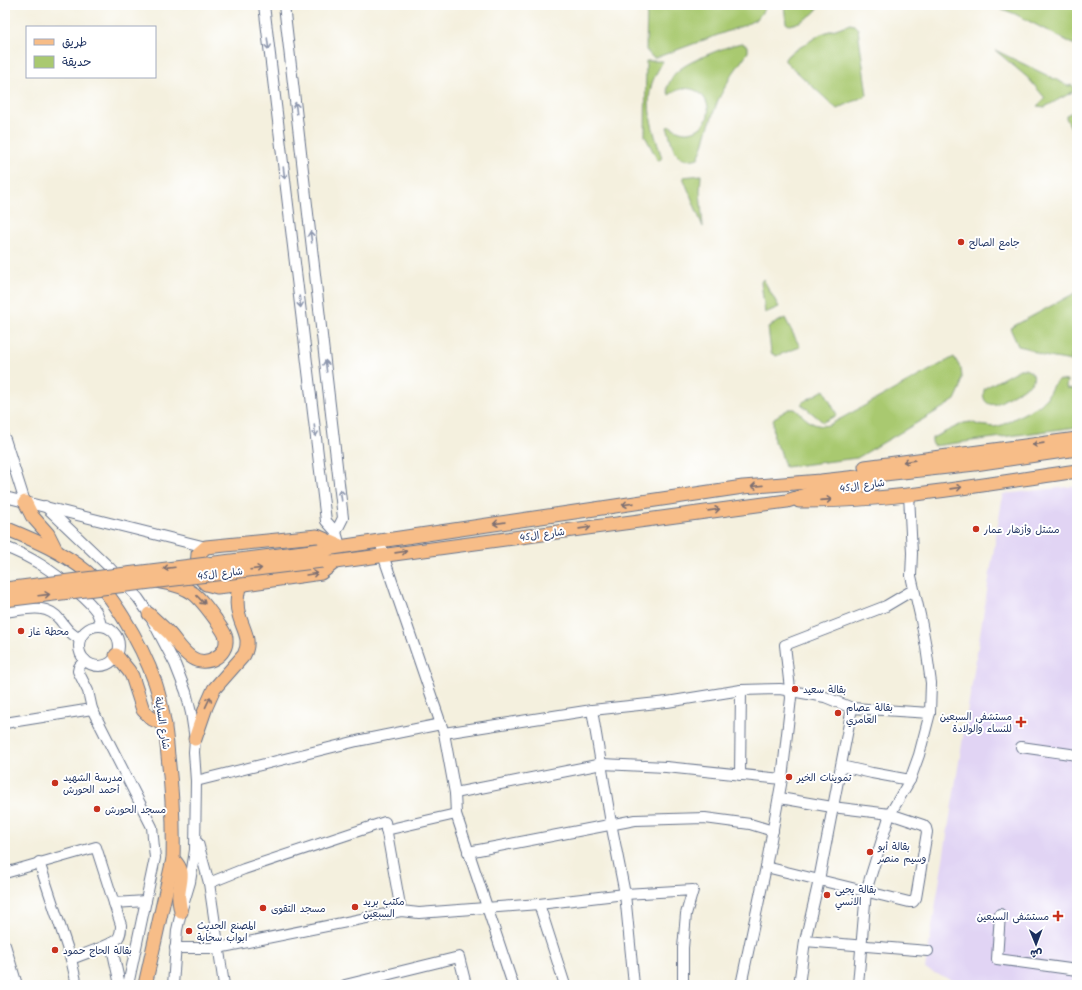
<svg xmlns="http://www.w3.org/2000/svg" width="1082" height="990" viewBox="0 0 1082 990" font-family="Kalam,'Playpen Sans Arabic',sans-serif">
	<rect width="100%" height="100%" fill="#fff"/>
	<filter id="ink" filterUnits="userSpaceOnUse"><feTurbulence type="fractalNoise" baseFrequency=".025" numOctaves="2"/><feDisplacementMap in="SourceGraphic" scale="8" xChannelSelector="R" yChannelSelector="G"/><feConvolveMatrix kernelMatrix="1 2 1 2 8 2 1 2 1" color-interpolation-filters="sRGB"/></filter>
	<filter id="wash" filterUnits="userSpaceOnUse"><feTurbulence type="fractalNoise" baseFrequency=".012" numOctaves="4" result="noise"/><feDisplacementMap in="SourceGraphic" scale="16" xChannelSelector="R" yChannelSelector="G"/><feGaussianBlur stdDeviation="0.9" result="paint"/><feColorMatrix in="noise" values="0 0 0 0 0 0 0 0 0 0 0 0 0 0 0 0 0 1.4 0 .05"/><feComposite in="paint" operator="in"/></filter>
	<g filter="url(#wash)">
		<rect width="100%" height="100%" fill="#f4f0de"/>
		<path fill="#e1d4f4" d="M1077,486V985H964L925,969L1003,494Z"/>
		<g fill="#a9c970" stroke="#627c67">
			<path d="M647,5H766V7L757,19L745,25L655,58L651,56L646,50Z"/>
			<path d="M784,5H817L818,8C813,16 798,24 789,25L786,23Z"/>
			<path d="M992,5H1077V46L1015,14Z"/>
			<path d="M850,24L854,25L858,29L867,95L837,109L785,61V59L788,55L821,34Z"/>
			<path d="M742,43L748,46V52L731,76L718,100L707,131L702,149L698,158C674,166 673,145 667,127L670,126C679,132 687,134 696,130C724,116 700,72 669,95L667,88C670,81 673,74 679,70C689,61 729,45 742,43Z"/>
			<path d="M995,50L1069,86L1072,85L1076,90L1045,107L1037,106L1045,98L1028,78Z"/>
			<path d="M646,61H663C659,69 653,78 651,87C645,111 655,135 662,158L658,161L645,136Z"/>
			<path d="M1077,110V139L1066,118V115Z"/>
			<path d="M701,175L700,191L703,227L683,177Z"/>
			<path d="M763,279L779,307L765,313L761,282Z"/>
			<path d="M1077,292V355L1071,354L1072,361L1043,356L1027,348L1018,346L1010,328Z"/>
			<path d="M785,318L800,347L776,356L771,353L768,327Z"/>
			<path d="M954,357L961,369L962,377L961,387L955,400L944,407L857,458L785,467L780,450L774,442L773,421L774,418L789,409H795C807,419 812,428 829,425Z"/>
			<path d="M1025,369C1047,378 1021,390 1012,395C1007,398 1001,402 996,404C985,407 981,396 985,388L1020,369Z"/>
			<path d="M1059,380L1067,381L1066,388L1077,389V427L934,446L932,442V438L964,423L971,422L979,425L994,427L1002,425L1040,405L1046,399L1053,385Z"/>
			<path d="M824,390L837,415L823,422L801,404L803,402Z"/>
		</g>
	</g>
	<g filter="url(#ink)">
		<g fill="none" stroke-linecap="round" stroke-linejoin="round">
			<g stroke="#67738b" stroke-width="12">
				<g id="minor">
					<path d="M264,5L326,521L336,532L340,546"/>
					<path d="M284,5L343,518L336,532"/>
					<path d="M5,439L25,502"/>
					<path d="M5,497L206,547"/>
					<path d="M45,506L109,567L138,598L149,614L175,664L186,692L191,713L195,739L194,752L196,781L195,850L190,882L181,912L177,930L173,985"/>
					<path d="M381,541L383,555L444,733L455,793L456,814L513,985"/>
					<path d="M5,547C32,557 52,571 74,589C82,596 90,602 96,611C99,616 100,621 101,626"/>
					<path d="M5,612C25,610 46,602 60,620C67,629 69,633 80,639"/>
					<circle cx="99" cy="646" r="20"/>
					<path d="M85,660L79,667L78,671L88,691L92,709L152,827L155,858L128,985"/>
					<path d="M592,710L611,823L625,894L634,985"/>
					<path d="M5,723L92,709"/>
					<path d="M444,733L592,710L667,702L741,690L780,689L825,697L852,708L930,713"/>
					<path d="M1021,747L1077,755"/>
					<path d="M841,766L872,773L910,780"/>
					<path d="M740,775L741,690"/>
					<path d="M196,781L357,741L441,724"/>
					<path d="M455,793L602,764L666,767L782,779"/>
					<path d="M386,830L456,814"/>
					<path d="M198,843L209,883L224,985"/>
					<path d="M468,852L635,820L705,818L750,824L773,831"/>
					<path d="M39,862L71,959L77,985"/>
					<path d="M766,867L909,902H913L916,898L927,832L926,828L923,825L890,814L832,807L780,798"/>
					<path d="M5,873L96,847L121,925C121,930 121,934 118,938C113,945 81,955 71,959"/>
					<path d="M209,883L244,869L385,822L401,911"/>
					<path d="M114,903L146,901"/>
					<path d="M539,904L565,985"/>
					<path d="M1000,914L997,959L1077,970"/>
					<path d="M805,941L928,951"/>
					<path d="M111,943L120,985"/>
					<path d="M5,945L17,985"/>
					<path d="M175,948H218L401,911L419,913L539,904L625,894L693,890L686,914L683,948V985"/>
					<path d="M345,985L459,957L466,985"/>
					<path d="M741,985L766,867L782,779L791,698L785,645L886,606L913,590"/>
					<path d="M799,985L805,941L819,880L852,708"/>
					<path d="M858,985L866,891L890,814L910,780L919,755L930,713L931,683L926,647L920,615L911,576L912,553L909,495"/>
				</g>
			</g>
			<g stroke="#67738b" stroke-width="15">
				<g id="major">
					<path d="M865,467L1077,439"/>
					<path d="M799,501C892,502 985,484 1077,471"/>
					<path d="M25,502L32,516L48,534L56,550"/>
					<path d="M5,528C34,540 63,552 87,572C102,585 113,601 123,617C136,638 147,659 155,682C163,706 166,731 168,756C172,791 174,825 173,859L145,985"/>
					<path d="M319,550L743,487L821,481L975,464L1077,449"/>
					<path d="M322,561L335,562L787,501L818,491L873,484"/>
					<path d="M335,562L321,573L245,584L217,587L206,584L200,578L197,566L198,554L206,547L317,536L340,546"/>
					<path d="M149,614C156,621 163,627 169,633C176,641 183,653 192,658C206,667 228,656 226,638C225,632 219,626 216,620C198,595 192,587 161,582"/>
					<path d="M116,655L129,671L132,676L143,710L152,719L165,725"/>
					<path d="M195,739L206,707L214,689L244,655C252,640 243,630 239,615C236,606 237,596 239,587L245,584"/>
					<path d="M173,859C185,871 181,877 179,892C178,899 180,906 181,912"/>
				</g>
			</g>
			<use href="#minor" stroke="#fff" stroke-width="10"/>
			<use href="#major" stroke="#f7bd88" stroke-width="13"/>
			<g stroke="#67738b" stroke-width="15" stroke-linecap="butt">
				<g id="major-bridge">
					<path d="M5,589L319,550"/>
					<path d="M5,600L322,561"/>
				</g>
			</g>
			<use href="#major-bridge" stroke="#f7bd88" stroke-width="13"/>
		</g>
		<defs><path id="oneway-shaft" d="M-6 0H5M1.5-3L5.5 0L1.5 3" fill="none" stroke-width="1.6" stroke-linecap="round" stroke-linejoin="round"/></defs>
		<g stroke="#8d97ae">
			<use href="#oneway-shaft" transform="translate(268 44) rotate(83)"/>
			<use href="#oneway-shaft" transform="translate(296 108) rotate(-97)"/>
			<use href="#oneway-shaft" transform="translate(284 173) rotate(83)"/>
			<use href="#oneway-shaft" transform="translate(311 237) rotate(-97)"/>
			<use href="#oneway-shaft" transform="translate(300 302) rotate(83)"/>
			<use href="#oneway-shaft" transform="translate(326 366) rotate(-97)"/>
			<use href="#oneway-shaft" transform="translate(315 431) rotate(83)"/>
			<use href="#oneway-shaft" transform="translate(341 495) rotate(-97)"/>
		</g>
		<g stroke="#7e6f71">
			<use href="#oneway-shaft" transform="translate(1038 444) rotate(172)"/>
			<use href="#oneway-shaft" transform="translate(909 461) rotate(172)"/>
			<use href="#oneway-shaft" transform="translate(757 486) rotate(174)"/>
			<use href="#oneway-shaft" transform="translate(956 488) rotate(-8)"/>
			<use href="#oneway-shaft" transform="translate(826 500) rotate(-4)"/>
			<use href="#oneway-shaft" transform="translate(628 504) rotate(172)"/>
			<use href="#oneway-shaft" transform="translate(714 510) rotate(-8)"/>
			<use href="#oneway-shaft" transform="translate(499 523) rotate(172)"/>
			<use href="#oneway-shaft" transform="translate(585 528) rotate(-8)"/>
			<use href="#oneway-shaft" transform="translate(401 552) rotate(-8)"/>
			<use href="#oneway-shaft" transform="translate(169 568) rotate(173)"/>
			<use href="#oneway-shaft" transform="translate(256 569) rotate(-7)"/>
			<use href="#oneway-shaft" transform="translate(312 574) rotate(-9)"/>
			<use href="#oneway-shaft" transform="translate(44 595) rotate(-7)"/>
			<use href="#oneway-shaft" transform="translate(201 600) rotate(46)"/>
			<use href="#oneway-shaft" transform="translate(208 702) rotate(-65)"/>
		</g>
	</g>
	<g fill="#c8321e" stroke="#fff" stroke-width="1.5">
		<circle cx="961" cy="242" r="4"/>
		<circle cx="976" cy="529" r="4"/>
		<circle cx="21" cy="631" r="4"/>
		<circle cx="795" cy="689" r="4"/>
		<circle cx="838" cy="713" r="4"/>
		<path d="M1019 716h4v4h4v4h-4v4h-4v-4h-4v-4h4z"/>
		<circle cx="789" cy="777" r="4"/>
		<circle cx="55" cy="783" r="4"/>
		<circle cx="97" cy="809" r="4"/>
		<circle cx="870" cy="852" r="4"/>
		<circle cx="827" cy="895" r="4"/>
		<circle cx="355" cy="907" r="4"/>
		<circle cx="263" cy="908" r="4"/>
		<path d="M1056 910h4v4h4v4h-4v4h-4v-4h-4v-4h4z"/>
		<circle cx="189" cy="931" r="4"/>
		<circle cx="55" cy="950" r="4"/>
	</g>
	<g text-anchor="middle" stroke-width="4" stroke-linejoin="round" paint-order="stroke">
		<g font-size="10" fill="#1b2f5e" stroke="#fff" text-anchor="start">
			<text x="969" y="246">جامع الصالح</text>
			<text x="984" y="533">مشتل وأزهار عمار</text>
			<text x="29" y="635">محطة غاز</text>
			<text x="803" y="693">بقالة سعيد</text>
			<text x="846" y="711">بقالة عصام<tspan x="846" dy="12">العامري</tspan></text>
			<text x="1012" y="720" text-anchor="end">مستشفى السبعين<tspan x="1012" dy="12">للنساء والولادة</tspan></text>
			<text x="63" y="781">مدرسة الشهيد<tspan x="63" dy="12">أحمد الحورش</tspan></text>
			<text x="797" y="781">تموينات الخير</text>
			<text x="105" y="813">مسجد الحورش</text>
			<text x="878" y="850">بقالة أبو<tspan x="878" dy="12">وسيم منصر</tspan></text>
			<text x="835" y="893">بقالة يحيى<tspan x="835" dy="12">الانسي</tspan></text>
			<text x="363" y="905">مكتب بريد<tspan x="363" dy="12">السبعين</tspan></text>
			<text x="271" y="912">مسجد التقوى</text>
			<text x="1049" y="920" text-anchor="end">مستشفى السبعين</text>
			<text x="197" y="929">المصنع الحديث<tspan x="197" dy="12">ابواب سحابة</tspan></text>
			<text x="63" y="954">بقالة الحاج حمود</text>
		</g>
		<g font-size="10" fill="#1b2f5e" stroke="#fff">
			<text transform="translate(862 485) rotate(-8)" y="4">شارع ال45</text>
			<text transform="translate(542 534) rotate(-8)" y="4">شارع ال45</text>
			<text transform="translate(220 573) rotate(-7)" y="4">شارع ال45</text>
			<text transform="translate(163 723) rotate(81)" y="4">شارع السايلة</text>
		</g>
	</g>
	<rect width="1082" height="990" fill="none" stroke="#fff" stroke-width="20"/>
	<rect x="26" y="26" width="130" height="52" fill="#ffffff" stroke="#a4acbf"/>
	<rect x="34" y="39" width="20" height="6" fill="#f7bd88" stroke="#a4acbf"/>
	<text x="62" y="46" font-size="12" fill="#1b2f5e">طريق</text>
	<rect x="34" y="56" width="20" height="12" fill="#a9c970" stroke="#a4acbf"/>
	<text x="62" y="66" font-size="12" fill="#1b2f5e">حديقة</text>
	<g transform="translate(1036 944) rotate(179)" stroke="#ffffff" stroke-width="3" paint-order="stroke">
	<path d="M0-3L7 15L0 10L-7 15Z" fill="#1b2f5e"/>
	<text y="-6" font-size="11" font-weight="bold" text-anchor="middle" fill="#1b2f5e">ش</text>
	</g>
</svg>
